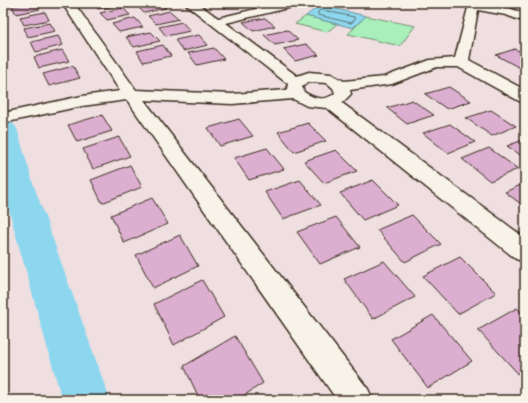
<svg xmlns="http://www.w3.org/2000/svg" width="528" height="403" viewBox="0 0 528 403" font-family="Pangolin,sans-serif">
	<rect width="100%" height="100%" fill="#efdfe1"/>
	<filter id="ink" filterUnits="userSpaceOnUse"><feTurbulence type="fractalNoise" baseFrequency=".025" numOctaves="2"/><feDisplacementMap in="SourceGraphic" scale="8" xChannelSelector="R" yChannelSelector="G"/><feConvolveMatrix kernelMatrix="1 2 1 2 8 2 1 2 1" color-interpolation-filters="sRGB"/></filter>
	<g filter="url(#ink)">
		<g fill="#a8efbb" stroke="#728c6c">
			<path d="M306,16L337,24L327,32L295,24Z"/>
			<path d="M366,16L415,26L400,46L348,34Z"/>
		</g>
		<path fill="#8dd7ee" stroke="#6c929b" d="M320,5L366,16L353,28L306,16Z"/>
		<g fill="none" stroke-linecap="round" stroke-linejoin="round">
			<path stroke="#5c6f71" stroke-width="1" d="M322,10L354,17L355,20L351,23L318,15V12Z"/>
			<path fill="#8dd7ee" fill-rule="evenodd" d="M3,121L13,123L17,129L33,183L110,400H62L3,189Z"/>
		</g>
		<g fill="#dcafd1" stroke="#3b2a1e">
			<path d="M30,3H37L40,9L16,14L12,6Z"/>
			<path d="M93,3H119L121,5L98,9Z"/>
			<path d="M149,3H160L166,8L144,13L137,6Z"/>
			<path d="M219,3H244L245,4L224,8Z"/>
			<path d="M123,8L130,15L107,20L100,13Z"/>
			<path d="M170,11L179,19L156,24L148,16Z"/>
			<path d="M45,12L49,20L24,25L20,17Z"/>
			<path d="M135,18L143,27L119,32L112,24Z"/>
			<path d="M265,18L275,26L253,31L243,22Z"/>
			<path d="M182,22L190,31L166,36L159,27Z"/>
			<path d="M50,23L55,31L28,37L24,28Z"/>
			<path d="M287,30L298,40L275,45L264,35Z"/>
			<path d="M151,32L160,41L134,47L126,37Z"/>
			<path d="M199,35L208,45L183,51L175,40Z"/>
			<path d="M58,36L63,45L36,52L31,42Z"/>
			<path d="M306,44L319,55L295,61L283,49Z"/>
			<path d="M163,45L171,56L143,62L137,51Z"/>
			<path d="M214,48L224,59L197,65L188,53Z"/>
			<path d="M515,49L525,54V64L518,67L496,55Z"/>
			<path d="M62,50L69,61L39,68L34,57Z"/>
			<path d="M73,66L80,78L49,86L43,74Z"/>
			<path d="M449,87L471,101L447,109L425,94Z"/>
			<path d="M412,100L434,115L407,124L387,108Z"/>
			<path d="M491,110L516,126L492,136L466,118Z"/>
			<path d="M102,115L112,131L77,142L68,125Z"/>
			<path d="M239,119L253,136L220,146L208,128Z"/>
			<path d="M308,123L326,141L294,152L278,132Z"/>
			<path d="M450,124L475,142L448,153L423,133Z"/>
			<path d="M119,137L130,156L93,169L83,149Z"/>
			<path d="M525,139V158L507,146Z"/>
			<path d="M267,148L284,169L249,180L234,158Z"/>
			<path d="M489,148L518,169L490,181L462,159Z"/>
			<path d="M336,150L357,171L324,183L304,161Z"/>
			<path d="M130,165L142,187L102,203L91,180Z"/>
			<path d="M300,180L321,205L283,219L265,192Z"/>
			<path d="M373,180L398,205L363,220L340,193Z"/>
			<path d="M525,183V207L505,192Z"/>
			<path d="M152,198L168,224L124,243L111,215Z"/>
			<path d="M412,215L441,244L405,262L377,230Z"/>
			<path d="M336,217L360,247L320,264L297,232Z"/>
			<path d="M180,235L198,266L153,288L136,255Z"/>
			<path d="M460,257L496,293L458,314L423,276Z"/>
			<path d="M384,261L415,297L373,319L344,279Z"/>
			<path d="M202,280L224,317L174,345L154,304Z"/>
			<path d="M517,308L525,316V376L522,378L478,330Z"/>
			<path d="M433,315L472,361L428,388L391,339Z"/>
			<path d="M235,336L263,383L237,400H200L184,366Z"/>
		</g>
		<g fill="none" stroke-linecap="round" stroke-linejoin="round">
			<g stroke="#3b2a1e" stroke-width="3">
				<path id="minor" d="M62,3H74L136,90L232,94L287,90L288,84L184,3H197L218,18L281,3H302L300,5L226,23L297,76L309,72L331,74L344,81L384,77L430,60L455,58L469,4L509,8L525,14V22L506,15L478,10L469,60L525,90V102L519,101L458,67H437L392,84L350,90L351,94L342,103L525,238V262L516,259L327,108L307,106L293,99L232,104L144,100L368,389L373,400H337L127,100L82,106L3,123V113L82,96L120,91ZM308,82L327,83L333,88L335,93C325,102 313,98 304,92L302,87Z"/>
			</g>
			<use href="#minor" fill="#f7f3e8" fill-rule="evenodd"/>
		</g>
	</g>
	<rect width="528" height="403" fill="none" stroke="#f7f3e8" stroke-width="16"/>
	<rect x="8" y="8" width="512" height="387" fill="none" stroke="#3b2a1e" stroke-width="1.5" filter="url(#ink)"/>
</svg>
